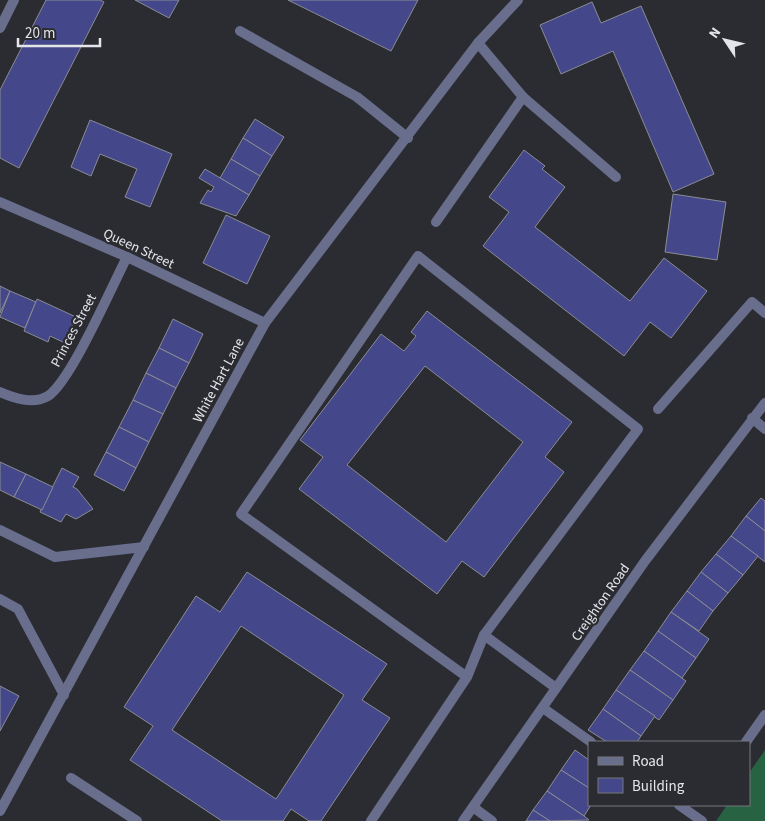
<svg xmlns="http://www.w3.org/2000/svg" width="765" height="821" viewBox="0 0 765 821" font-family="'Source Sans 3',sans-serif">
	<rect width="100%" height="100%" fill="#2b2c32"/>
	<path fill="#276243" d="M765,750V821H716L727,805H749V773Z"/>
	<g fill="#44488a" stroke="#8a8c93" fill-rule="evenodd">
		<path d="M46,0H100L104,2L19,168L0,158V90Z"/>
		<path d="M135,0H179L169,18Z"/>
		<path d="M288,0H418L391,51Z"/>
		<path d="M592,2L601,23L641,6L714,174L673,192L613,51L561,74L540,25Z"/>
		<path d="M255,119L284,137L272,156L243,138Z"/>
		<path d="M90,120L172,154L150,207L125,197L137,169L100,154L91,176L71,167Z"/>
		<path d="M243,138L272,156L260,176L231,159Z"/>
		<path d="M524,150L545,166L542,169L565,187L535,227L630,301L664,258L707,291L671,338L650,322L624,356L483,246L509,212L489,197Z"/>
		<path d="M231,159L260,176L249,195L220,178Z"/>
		<path d="M205,169L249,195L236,216L200,203L208,190L211,192L214,187L199,178Z"/>
		<path d="M673,194L726,202L717,260L665,252Z"/>
		<path d="M226,215L270,236L247,284L203,263Z"/>
		<path d="M0,286L10,291L0,313Z"/>
		<path d="M10,291L36,302L25,328L0,317Z"/>
		<path d="M37,299L76,317L65,343L50,336L48,342L24,331Z"/>
		<path d="M427,311L572,422L545,457L564,472L484,577L462,561L437,594L299,489L323,457L300,440L381,334L404,351L416,336L411,332ZM425,366L523,442L446,542L347,465Z"/>
		<path d="M173,319L203,334L189,363L159,348Z"/>
		<path d="M159,348L189,363L176,388L146,373Z"/>
		<path d="M146,373L176,388L163,414L133,400Z"/>
		<path d="M133,400L163,414L149,442L119,427Z"/>
		<path d="M119,427L149,442L136,468L106,452Z"/>
		<path d="M106,452L136,468L124,491L94,475Z"/>
		<path d="M0,462L26,474L14,497L0,490Z"/>
		<path d="M62,468L79,477L73,487L77,489L93,509L76,519L66,514L61,522L40,512Z"/>
		<path d="M26,474L53,487L42,510L14,497Z"/>
		<path d="M761,498L765,501V531L746,516Z"/>
		<path d="M746,516L765,531V562L731,536Z"/>
		<path d="M731,536L758,556L743,575L716,554Z"/>
		<path d="M716,554L743,575L728,593L701,572Z"/>
		<path d="M247,572L387,664L362,700L390,718L321,821H309L291,809L283,821H222L130,760L153,726L124,707L196,596L220,612ZM241,626L344,695L276,799L172,730Z"/>
		<path d="M701,572L728,593L713,611L687,591Z"/>
		<path d="M687,591L713,611L699,631L671,612Z"/>
		<path d="M671,612L709,639L696,658L658,631Z"/>
		<path d="M658,631L696,658L682,678L644,651Z"/>
		<path d="M644,651L686,681L673,700L630,670Z"/>
		<path d="M630,670L673,700L659,720L616,690Z"/>
		<path d="M0,686L19,696L0,731Z"/>
		<path d="M616,690L655,716L641,736L603,709Z"/>
		<path d="M603,709L641,736L637,742H607L588,730Z"/>
		<path d="M575,750L589,760V788L561,770Z"/>
		<path d="M561,770L589,788V805H591L584,816L547,791Z"/>
		<path d="M547,791L584,816L589,820L550,821L533,810Z"/>
		<path d="M533,810L550,821H526Z"/>
	</g>
	<g fill="none" stroke-linecap="round" stroke-linejoin="round">
		<g stroke="#696e8d" stroke-width="10">
			<path d="M240,31L357,97L408,138"/>
			<path d="M478,43L523,97"/>
			<path d="M436,222L523,97L616,177"/>
			<path d="M658,409L752,302L765,313"/>
			<path d="M752,418L765,429"/>
			<path d="M484,635L556,688"/>
			<path d="M543,708L591,742"/>
			<path d="M746,742L765,715"/>
			<path d="M71,778L137,821"/>
			<path d="M679,805L702,821"/>
			<path d="M473,807L492,821"/>
			<path d="M371,821L467,677L484,635L638,429L418,256L241,514L467,677"/>
		</g>
		<g stroke="#696e8d" stroke-width="10">
			<path d="M0,28L14,0"/>
			<path d="M0,202L127,257L265,323"/>
			<path d="M0,392C14,398 33,405 48,396C71,381 112,286 127,257"/>
			<path d="M0,530L55,557L144,547"/>
			<path d="M0,599L18,609L64,695"/>
			<path d="M0,811L265,323L478,43L518,0"/>
		</g>
		<path stroke="#696e8d" stroke-width="10" d="M463,821L645,561L765,403"/>
	</g>
	<g text-anchor="middle" stroke-width="4.5" stroke-linejoin="round" paint-order="stroke">
		<g font-size="14" fill="#e4e5e9" stroke="#2b2c32">
			<text transform="translate(139 248) rotate(25)" y="5">Queen Street</text>
			<text transform="translate(73 330) rotate(-62)" y="5">Princes Street</text>
			<text transform="translate(218 380) rotate(-62)" y="5">White Hart Lane</text>
			<text transform="translate(600 602) rotate(-55)" y="5">Creighton Road</text>
		</g>
	</g>
	<rect x="588" y="741" width="162" height="65" fill="#2b2c32" stroke="#75767b"/>
	<rect x="598" y="757" width="25" height="8" fill="#696e8d" stroke="#75767b"/>
	<text x="632" y="766" font-size="15" fill="#e4e5e9">Road</text>
	<rect x="598" y="778" width="25" height="15" fill="#44488a" stroke="#75767b"/>
	<text x="632" y="791" font-size="15" fill="#e4e5e9">Building</text>
	<g transform="translate(725 40) rotate(305)" stroke="#2b2c32" stroke-width="4" paint-order="stroke">
	<path d="M0-4L9 19L0 12L-9 19Z" fill="#e4e5e9"/>
	<text y="-8" font-size="14" font-weight="bold" text-anchor="middle" fill="#e4e5e9">N</text>
	</g>
	<path d="M18 38v8h82v-8" fill="none" stroke="#e4e5e9" stroke-width="2.5"/>
	<text x="25" y="38" font-size="15" fill="#e4e5e9" stroke="#2b2c32" stroke-width="4" paint-order="stroke">20 m</text>
</svg>
